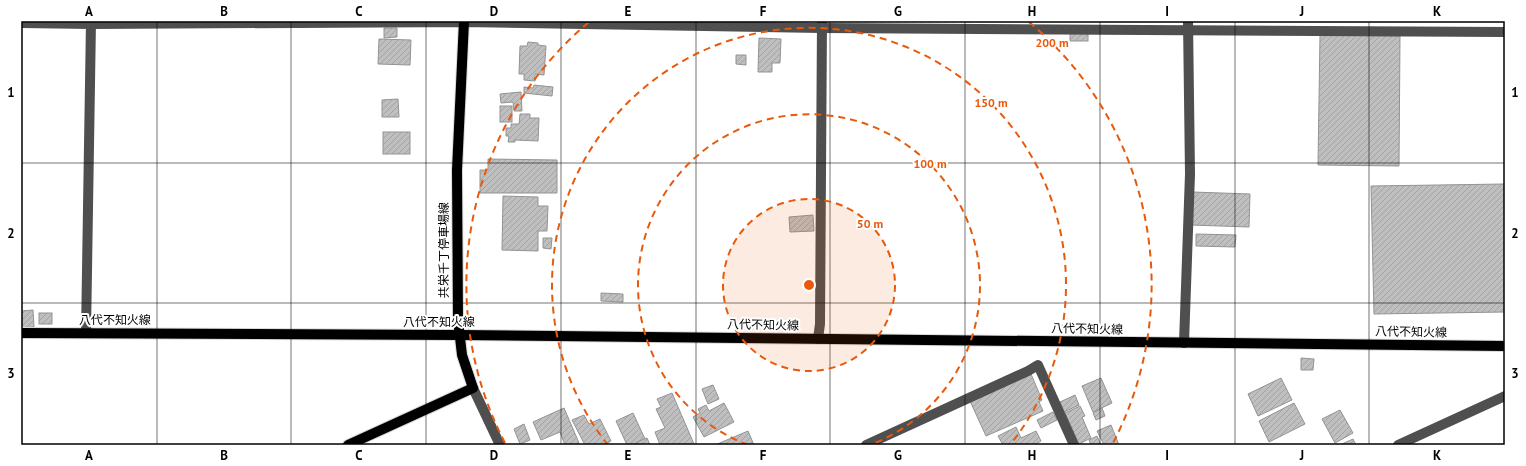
<svg xmlns="http://www.w3.org/2000/svg" width="1526" height="466" viewBox="0 0 1526 466" font-family="'PT Sans','Noto Sans JP',sans-serif">
	<defs>
		<pattern id="building-hatch" width="6" height="6" patternUnits="userSpaceOnUse"><rect width="6" height="6" fill="#bfbfbf"/><path d="M-1 1l2-2M0 6l6-6M5 7l2-2" fill="none" stroke="#a2a2a2"/></pattern>
	</defs>
	<rect width="100%" height="100%" fill="#fff"/>
	<g fill="url(#building-hatch)" stroke="#939393">
		<path d="M384,28H397V37L384,38Z"/>
		<rect x="1070" y="31" width="18" height="10"/>
		<path d="M1320,35L1400,36L1399,166L1318,165Z"/>
		<path d="M759,38L781,39L780,63H772V72H758Z"/>
		<path d="M379,39L411,40L410,65L378,64Z"/>
		<path d="M528,42L538,43V45L546,46L544,75L535,74V81L524,80V74H519L520,46H527Z"/>
		<path d="M736,55H746V65L736,64Z"/>
		<path d="M534,85L553,87L552,96L524,93V87L533,88Z"/>
		<path d="M521,92L522,111H514L513,102L501,103L500,94Z"/>
		<path d="M398,99L399,117H382V100Z"/>
		<rect x="500" y="106" width="12" height="16"/>
		<path d="M520,114H530V118H539L538,141L515,140V142H508L509,136H506V128H511V124H519Z"/>
		<rect x="383" y="132" width="27" height="22"/>
		<path d="M488,159L557,160V193H480V170H488Z"/>
		<path d="M1505,184V312L1374,314L1371,186Z"/>
		<path d="M1192,192L1250,194L1249,227L1191,225Z"/>
		<path d="M503,196L538,197V206H548L547,231H538V251L502,250Z"/>
		<path d="M813,215L814,231L790,232L789,217Z"/>
		<path d="M1196,234L1236,235L1235,247L1196,246Z"/>
		<path d="M543,238H552L551,249L543,248Z"/>
		<path d="M601,293L623,294V302L601,301Z"/>
		<path d="M33,310L34,327L21,328V311Z"/>
		<rect x="39" y="313" width="13" height="11"/>
		<path d="M1301,358L1314,359L1313,370H1301Z"/>
		<path d="M1031,374L1042,400L1039,402L1043,411L986,436L970,401Z"/>
		<path d="M1101,378L1112,403L1093,412L1082,386Z"/>
		<path d="M1281,378L1292,400L1258,416L1248,394Z"/>
		<path d="M713,385L719,399L708,404L702,389Z"/>
		<path d="M672,393L694,444L693,445H660L655,432L665,428L656,409L661,407L657,399Z"/>
		<path d="M1075,395L1079,405L1064,412L1060,402Z"/>
		<path d="M724,403L734,422L704,437L693,417L700,413L698,409L706,405L709,411Z"/>
		<path d="M1294,403L1305,424L1269,442L1259,421Z"/>
		<path d="M1080,406L1085,416L1082,417L1091,438L1079,444L1065,413Z"/>
		<path d="M564,408L579,443L574,445H565L560,432L541,440L533,422Z"/>
		<path d="M1102,408L1105,416L1096,420L1093,413Z"/>
		<path d="M1340,410L1353,433L1335,443L1322,419Z"/>
		<path d="M1053,412L1057,420L1041,428L1037,420Z"/>
		<path d="M633,413L645,439L632,445H627L616,421Z"/>
		<path d="M584,415L589,424L600,419L611,441L604,445H585L572,420Z"/>
		<path d="M524,424L530,440L520,444L514,429Z"/>
		<path d="M1111,425L1119,445H1104L1097,431Z"/>
		<path d="M1016,427L1021,438L1036,431L1041,441L1034,445H1003L998,436Z"/>
		<path d="M748,431L754,445H715Z"/>
		<path d="M1097,436L1101,445H1091L1089,440Z"/>
		<path d="M647,438L650,445H638L637,442Z"/>
		<path d="M1353,439L1356,445H1340Z"/>
	</g>
	<g fill="none" stroke-linecap="round" stroke-linejoin="round">
		<g stroke="#dbdbdb" stroke-width="12">
			<g id="major">
				<path d="M21,333L459,335L1505,346"/>
				<path d="M348,445L473,388L462,355L458,320L457,170L464,21"/>
			</g>
		</g>
		<g stroke="#4f4f4f" stroke-width="10">
			<path d="M21,23L91,24L464,22L821,28L1505,32"/>
			<path d="M86,333L91,21"/>
			<path d="M818,339L820,324L822,21"/>
			<path d="M1184,343L1190,174L1188,21"/>
			<path d="M473,388L500,445"/>
			<path d="M866,445L1028,371L1038,365L1074,445"/>
			<path d="M1398,445L1505,396"/>
		</g>
		<use href="#major" stroke="#000" stroke-width="10"/>
	</g>
	<path fill="none" stroke="#000" stroke-width="1" stroke-opacity="0.55" d="M157,21V445M291,21V445M426,21V445M561,21V445M696,21V445M830,21V445M965,21V445M1100,21V445M1235,21V445M1369,21V445M21,163H1505M21,303H1505"/>
	<circle cx="809" cy="285" r="86" fill="#e8590c" fill-opacity=".12"/>
	<g fill="none" stroke="#e8590c" stroke-width="2" stroke-dasharray="7 5">
		<circle cx="809" cy="285" r="86"/>
		<path d="M748 445A171 171 0 1 1 870 445"/>
		<path d="M608 445A257 257 0 1 1 1010 445"/>
		<path d="M505 443A343 343 0 0 1 589 22M1029 22A343 343 0 0 1 1113 443"/>
	</g>
	<g text-anchor="middle" stroke-width="4" stroke-linejoin="round" paint-order="stroke">
		<g font-size="12" fill="#000" stroke="#fff">
			<text transform="translate(444 250) rotate(-90)" y="4">共栄千丁停車場線</text>
			<text x="115" y="324">八代不知火線</text>
			<text x="439" y="326">八代不知火線</text>
			<text transform="translate(763 325) rotate(1)" y="4">八代不知火線</text>
			<text transform="translate(1087 329) rotate(1)" y="4">八代不知火線</text>
			<text transform="translate(1411 332) rotate(1)" y="4">八代不知火線</text>
		</g>
	</g>
	<circle cx="809" cy="285" r="6" fill="#e8590c" stroke="#fff" stroke-width="2"/>
	<g font-size="12" text-anchor="middle" font-weight="bold" fill="#e8590c" stroke="#fff" stroke-width="4" stroke-linejoin="round" paint-order="stroke">
		<text x="1052" y="47">200 m</text>
		<text x="991" y="107">150 m</text>
		<text x="930" y="168">100 m</text>
		<text x="870" y="228">50 m</text>
	</g>
	<rect width="1526" height="466" fill="none" stroke="#ffffff" stroke-width="44"/>
	<rect x="22" y="22" width="1482" height="422" fill="none" stroke="#000" stroke-width="1.5"/>
	<g font-size="13" text-anchor="middle" font-weight="bold" fill="#000">
		<text x="89" y="16">A</text>
		<text x="224" y="16">B</text>
		<text x="359" y="16">C</text>
		<text x="494" y="16">D</text>
		<text x="628" y="16">E</text>
		<text x="763" y="16">F</text>
		<text x="898" y="16">G</text>
		<text x="1032" y="16">H</text>
		<text x="1167" y="16">I</text>
		<text x="1302" y="16">J</text>
		<text x="1437" y="16">K</text>
		<text x="11" y="97">1</text>
		<text x="1515" y="97">1</text>
		<text x="11" y="238">2</text>
		<text x="1515" y="238">2</text>
		<text x="11" y="378">3</text>
		<text x="1515" y="378">3</text>
		<text x="89" y="460">A</text>
		<text x="224" y="460">B</text>
		<text x="359" y="460">C</text>
		<text x="494" y="460">D</text>
		<text x="628" y="460">E</text>
		<text x="763" y="460">F</text>
		<text x="898" y="460">G</text>
		<text x="1032" y="460">H</text>
		<text x="1167" y="460">I</text>
		<text x="1302" y="460">J</text>
		<text x="1437" y="460">K</text>
	</g>
</svg>
